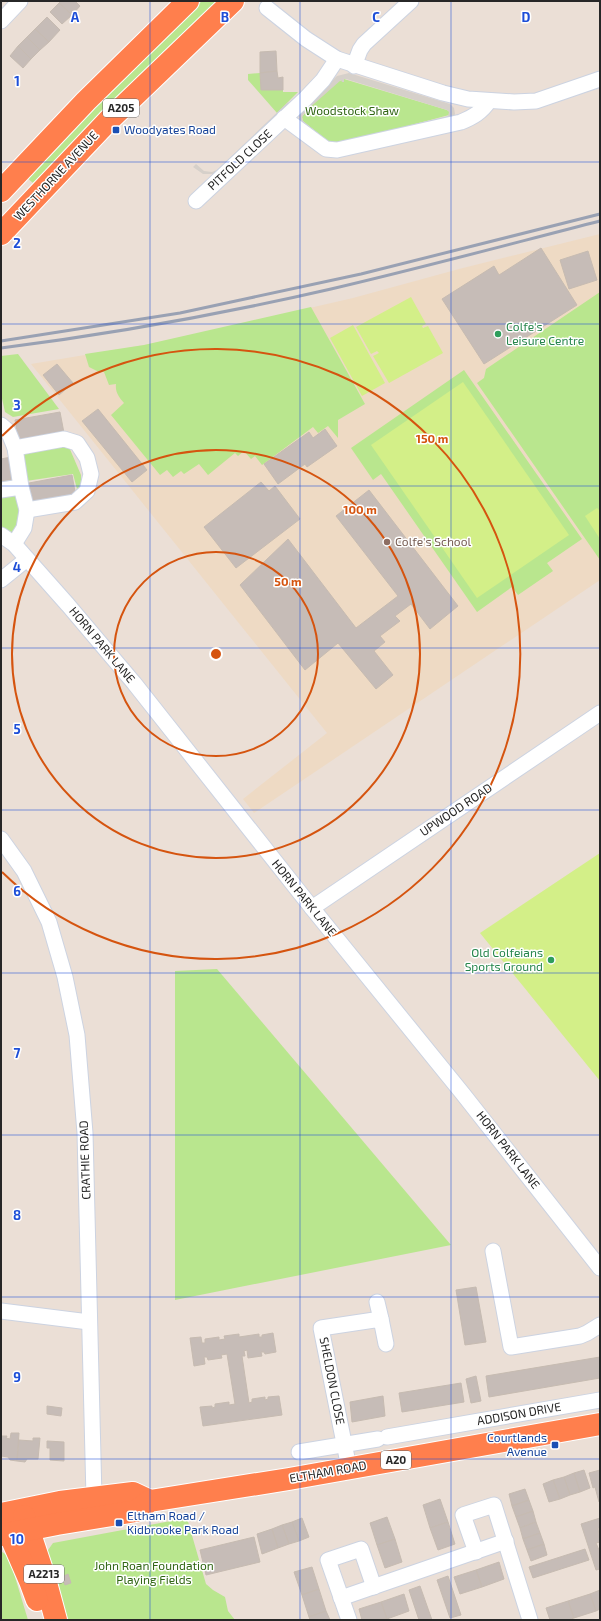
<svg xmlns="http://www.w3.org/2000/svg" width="601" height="1621" viewBox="0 0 601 1621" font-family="'Exo 2',sans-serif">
	<rect width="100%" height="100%" fill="#ebdfd6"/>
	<path fill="#eedac4" d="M600,234V580L254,813L243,799L327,733L31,364L144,345L210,331L353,298L459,269Z"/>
	<g fill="#b9e68e">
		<path d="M202,1H219L33,183L25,176L98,100Z"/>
		<path d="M260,73L262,90H283V92H298L277,113L248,80V74Z"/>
		<path d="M344,79L447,110L450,112L449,115L400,128L332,144L321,137L320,135L303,121L302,117C309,107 332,83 344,79Z"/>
		<path d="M600,292V560L477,383L484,378L486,369Z"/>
		<path d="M311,307L365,404L338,420V438L328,426L318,433L313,427L262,465L255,456L251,459L244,451L238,456L235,453L208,475L199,464L184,474L181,471L173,477L167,470L160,475L111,415L124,403C119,397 115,392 116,384L109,385L104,372L97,371L89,367L85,354L144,345Z"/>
		<path d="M18,354L59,409L13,417L5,412L1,394V356Z"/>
		<path d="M464,370L582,539L547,563L553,571L518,595L512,587L477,612L381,474L373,480L351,448Z"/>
		<path d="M58,444L69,447L81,475V487L77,489L73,474L26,481L19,452Z"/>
		<path d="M17,494L22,511L13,533L1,526V495Z"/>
		<path d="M217,969L451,1245L175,1300V971Z"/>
		<path d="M187,1518L206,1584L213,1590L225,1597L228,1611L235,1620H68L48,1556V1550L53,1543Z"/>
		<path d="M1,1551L9,1557L28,1620H1Z"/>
	</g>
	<g fill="#d3ef88">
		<path d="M411,297L426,324L422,326L423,328L428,326L443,353L389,383L373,356L379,353L377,351L371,354L356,327Z"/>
		<path d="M353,325L385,383L362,396L330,338Z"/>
		<path d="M463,382L569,535L477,598L371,445Z"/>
		<path d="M597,508L600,511V539L585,516Z"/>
		<path d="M600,853V1081L480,933Z"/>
	</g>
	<g fill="#d6d0ca">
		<path d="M349,73L450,104L454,108L455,114L453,118L450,119L384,136V132L391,131L396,132L400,128L448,116L449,112L447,110L346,79H344V82H342L341,80L306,111L302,117L303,121L320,135L321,137L331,144L359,138L364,139L366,137L370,139L335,147L328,145L300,121L299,115L308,104L337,76Z"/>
		<path d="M288,102L290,104L216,174H203L193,167L196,164L204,171L212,172L217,170Z"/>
	</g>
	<g fill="#c6bcb7" stroke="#c6bbb1">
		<path d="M61,1H75L80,6L72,15L59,3Z"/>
		<path d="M59,3L72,15L62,24L50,12Z"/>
		<path d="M47,17L60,30L49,42L35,29Z"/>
		<path d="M35,29L49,42L40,50L27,37Z"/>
		<path d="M27,37L40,50L31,59L18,46Z"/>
		<path d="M18,46L31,59L23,68L10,56Z"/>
		<path d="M276,51L277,71L260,73V52Z"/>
		<path d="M277,71L278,78L283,77V90H261L260,73Z"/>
		<path d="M541,248L577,305L484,364L442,299L494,266L499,275Z"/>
		<path d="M588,251L597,280L569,289L560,260Z"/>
		<path d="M57,364L73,383L59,395L43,375Z"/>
		<path d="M98,409L147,470L132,482L82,421Z"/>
		<path d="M60,412L64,433L19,442L15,420Z"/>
		<path d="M325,429L337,446L307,467L305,464L278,484L264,464L309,432L313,438Z"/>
		<path d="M11,457L15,479L1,481V459Z"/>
		<path d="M72,475L76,497L33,505L29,483Z"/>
		<path d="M261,482L269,491L275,486L300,519L236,568L204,527Z"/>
		<path d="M369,490L458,606L430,629L411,604L395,616L400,621L380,636L385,642L374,651L393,675L376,689L338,643L305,670L240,585L288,539L356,628L398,596L336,516Z"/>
		<path d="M476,1287L486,1342L465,1345L456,1290Z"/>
		<path d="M273,1333L276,1352L265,1354L264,1352H261L262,1356L248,1358L247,1350L244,1351L245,1356H242L249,1403L252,1402V1399L265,1397V1400L268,1399V1397L279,1396L282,1415L203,1426L200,1407L212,1406V1408L215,1407V1404L229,1402V1405L235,1404L227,1354L221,1355L222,1358L208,1360L207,1357H204L205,1364L194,1366L190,1338L201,1337L202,1343H205V1339L219,1337V1340L225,1339L224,1336L239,1334V1337L259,1334V1337H262V1335Z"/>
		<path d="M600,1357V1378L489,1397L486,1376Z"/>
		<path d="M476,1376L481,1401L471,1403L466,1379Z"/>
		<path d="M461,1383L464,1402L402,1412L399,1393Z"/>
		<path d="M383,1396L385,1416L352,1422L350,1402Z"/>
		<path d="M47,1406L62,1408L61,1416L47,1414Z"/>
		<path d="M11,1433H19L17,1461L10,1460L8,1457L1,1456V1436H7L6,1438L10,1439Z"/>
		<path d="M33,1438H40L38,1459H27L25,1462L17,1461L19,1440L33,1441Z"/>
		<path d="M47,1441L64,1442V1461L50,1460V1448H47Z"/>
		<path d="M584,1470L590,1488L580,1492L574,1473Z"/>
		<path d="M600,1470V1502H599L595,1487L593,1488L589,1473Z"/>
		<path d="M574,1473L580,1492L570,1495L564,1477Z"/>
		<path d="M564,1477L570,1495L560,1499L553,1480Z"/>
		<path d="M553,1480L560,1499L549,1502L543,1484Z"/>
		<path d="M525,1489L529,1500L512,1506L509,1494Z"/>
		<path d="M440,1499L448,1522L430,1528L423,1505Z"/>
		<path d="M529,1500L533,1511L516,1517L512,1506Z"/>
		<path d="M533,1511L536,1522L520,1528L516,1517Z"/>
		<path d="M387,1517L395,1539L377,1545L370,1523Z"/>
		<path d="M302,1518L309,1537L299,1541L292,1522Z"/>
		<path d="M600,1518V1528H598L600,1542L596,1543L599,1550H600V1569L596,1570L581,1524Z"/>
		<path d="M292,1522L299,1541L289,1544L282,1525Z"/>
		<path d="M448,1522L455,1544L438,1550L430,1528Z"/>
		<path d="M536,1522L540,1533L523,1539L520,1528Z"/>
		<path d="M282,1525L289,1544L278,1548L272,1529Z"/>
		<path d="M272,1529L278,1548L262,1554L257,1534Z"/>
		<path d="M540,1533L544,1544L527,1550L523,1539Z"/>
		<path d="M254,1537L260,1562L206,1575L200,1550Z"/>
		<path d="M395,1539L402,1562L385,1568L377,1545Z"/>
		<path d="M544,1544L547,1555L531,1561L527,1550Z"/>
		<path d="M585,1549L589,1560L533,1578L529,1567Z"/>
		<path d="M499,1562L504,1579L482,1587L476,1570Z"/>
		<path d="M312,1567L319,1589L302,1595L294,1572Z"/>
		<path d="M476,1570L482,1587L460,1594L454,1577Z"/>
		<path d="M68,1574L71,1583L65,1585L62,1577Z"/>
		<path d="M448,1576L461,1615L450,1618L437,1580Z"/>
		<path d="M420,1586L432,1620H419L409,1590Z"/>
		<path d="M319,1589L326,1611L309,1617L302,1595Z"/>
		<path d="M600,1590V1609L596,1611L590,1594Z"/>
		<path d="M404,1594L409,1611L387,1619L381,1602Z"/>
		<path d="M590,1594L596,1611L574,1618L568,1601Z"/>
		<path d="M568,1601L574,1618L568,1620H550L546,1608Z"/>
		<path d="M381,1602L387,1619L362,1620L359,1609Z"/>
		<path d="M326,1611L330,1620H310L309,1617Z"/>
	</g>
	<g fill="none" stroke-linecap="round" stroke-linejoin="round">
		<g stroke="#ccd3e1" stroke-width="17">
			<g id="street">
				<path d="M267,8L306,39L337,59L443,93L468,99L514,102L536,101L600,79"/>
				<path d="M1,21L20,1"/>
				<path d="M354,66L360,50L364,44L411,1"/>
				<path d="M284,118L326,149L337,150L461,122C473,117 482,112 489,101"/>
				<path d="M196,201L305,99L323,80L337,59"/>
				<path d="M1,425L8,431L15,448L21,487L27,510L24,528L14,544"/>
				<path d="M15,448L64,439L77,443L87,458L91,474L87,491L75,502L27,510"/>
				<path d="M1,490L21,487"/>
				<path d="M1,535L14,544L68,605L134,683L312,908L463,1094L600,1268"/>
				<path d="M1,580L27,559"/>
				<path d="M1,839L24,871L49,922L65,977L77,1035L85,1133L94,1498"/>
				<path d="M312,908L600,713"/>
				<path d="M493,1251L511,1347L580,1336L587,1333L600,1325"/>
				<path d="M377,1302L381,1319"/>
				<path d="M1,1311L89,1322"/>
				<path d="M387,1437L600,1400"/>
				<path d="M299,1452L378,1439"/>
				<path d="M349,1468L321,1328L381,1319L386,1344"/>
				<path d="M476,1552L463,1515L494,1505L530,1620"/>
				<path d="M341,1598L506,1541"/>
				<path d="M349,1620L328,1560L361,1549L374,1587"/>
			</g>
		</g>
		<g stroke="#fff" stroke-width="24">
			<g id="highway">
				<path d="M1,191L86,101L188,1"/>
				<path d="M1,234L108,121L233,1"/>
				<path d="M1,1514L60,1502L133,1493L150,1501"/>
				<path d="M24,1516L45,1579L56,1620"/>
				<path d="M1,1529L9,1533L30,1581L37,1600"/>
				<path d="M1,1535L57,1524L136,1511L150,1501L289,1479L600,1424"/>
			</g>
		</g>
		<use href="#street" stroke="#fff" stroke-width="15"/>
		<use href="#highway" stroke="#ff7f4d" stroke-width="22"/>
		<g stroke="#99a1b3" stroke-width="3">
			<path d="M1,341L180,313L245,299L361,274L600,214"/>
			<path d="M1,348C112,334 222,314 331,289C421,268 510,244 600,221"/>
		</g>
	</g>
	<path fill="none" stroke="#1d4ed8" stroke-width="1" stroke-opacity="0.55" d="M150,1V1620M300,1V1620M451,1V1620M1,162H600M1,324H600M1,486H600M1,648H600M1,810H600M1,973H600M1,1135H600M1,1297H600M1,1459H600"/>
	<g fill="none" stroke="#d5540f" stroke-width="2">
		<circle cx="216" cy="654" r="102"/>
		<circle cx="216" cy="654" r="204"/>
		<path d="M2 436A305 305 0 1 1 2 872"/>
	</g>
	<g fill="#1a4fb4" stroke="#fff" stroke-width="1.5">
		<rect x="112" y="126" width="8" height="8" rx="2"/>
		<rect x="551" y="1441" width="8" height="8" rx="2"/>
		<rect x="115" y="1519" width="8" height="8" rx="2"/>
	</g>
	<g fill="#2e9e5b" stroke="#fff" stroke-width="1.5">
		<circle cx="498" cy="334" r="4"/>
		<circle cx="551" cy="960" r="4"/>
	</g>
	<circle fill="#8d6e63" stroke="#fff" stroke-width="1.5" cx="387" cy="542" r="4"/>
	<g text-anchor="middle" stroke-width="3" stroke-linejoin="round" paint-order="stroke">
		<g fill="#fff" stroke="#686868" stroke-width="1">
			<rect x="103" y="99" width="36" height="18" rx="3"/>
			<rect x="381" y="1451" width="30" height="18" rx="3"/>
			<rect x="24" y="1565" width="40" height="18" rx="3"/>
		</g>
		<g font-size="11" font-weight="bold" fill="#272727">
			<text x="121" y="112">A205</text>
			<text x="396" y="1464">A20</text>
			<text x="44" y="1578">A2213</text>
		</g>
		<g font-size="12" fill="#316614" stroke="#fff">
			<text x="352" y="115">Woodstock Shaw</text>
			<text x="154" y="1570">John Roan Foundation<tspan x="154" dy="14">Playing Fields</tspan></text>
		</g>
		<g font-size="12" fill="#164399" stroke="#fff" text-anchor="start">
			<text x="124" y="134">Woodyates Road</text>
			<text x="547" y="1442" text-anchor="end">Courtlands<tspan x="547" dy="14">Avenue</tspan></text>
			<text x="127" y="1520">Eltham Road /<tspan x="127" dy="14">Kidbrooke Park Road</tspan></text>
		</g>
		<g font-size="12" fill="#272727" stroke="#fff">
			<text transform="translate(240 160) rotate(-43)" y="4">PITFOLD CLOSE</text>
			<text transform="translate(56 176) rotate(-47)" y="4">WESTHORNE AVENUE</text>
			<text transform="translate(102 645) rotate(50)" y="4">HORN PARK LANE</text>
			<text transform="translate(456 810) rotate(-34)" y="4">UPWOOD ROAD</text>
			<text transform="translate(304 898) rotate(51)" y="4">HORN PARK LANE</text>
			<text transform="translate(508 1150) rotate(52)" y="4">HORN PARK LANE</text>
			<text transform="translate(85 1160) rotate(-92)" y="4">CRATHIE ROAD</text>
			<text transform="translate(332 1381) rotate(79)" y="4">SHELDON CLOSE</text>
			<text transform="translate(519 1414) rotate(-10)" y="4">ADDISON DRIVE</text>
			<text transform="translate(328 1472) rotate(-10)" y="4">ELTHAM ROAD</text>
		</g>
		<g font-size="12" fill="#27864d" stroke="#fff" text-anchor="start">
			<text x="506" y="331">Colfe's<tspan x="506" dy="14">Leisure Centre</tspan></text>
			<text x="543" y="957" text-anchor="end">Old Colfeians<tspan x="543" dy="14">Sports Ground</tspan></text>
		</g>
		<g font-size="12" fill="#785e54" stroke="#fff" text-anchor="start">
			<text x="395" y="546">Colfe's School</text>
		</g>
	</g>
	<g font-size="13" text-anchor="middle" font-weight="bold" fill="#1d4ed8" stroke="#fff" stroke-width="3" stroke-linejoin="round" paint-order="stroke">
		<text x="75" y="22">A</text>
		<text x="225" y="22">B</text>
		<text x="376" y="22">C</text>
		<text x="526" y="22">D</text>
		<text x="17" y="86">1</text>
		<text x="17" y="248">2</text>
		<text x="17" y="410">3</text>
		<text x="17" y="572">4</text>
		<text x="17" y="734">5</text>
		<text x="17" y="896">6</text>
		<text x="17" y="1058">7</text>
		<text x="17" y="1220">8</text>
		<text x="17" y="1382">9</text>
		<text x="17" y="1544">10</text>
	</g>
	<circle cx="216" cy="654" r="6" fill="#d5540f" stroke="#fff" stroke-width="2"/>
	<g font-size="12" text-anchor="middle" font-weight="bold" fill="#d5540f" stroke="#fff" stroke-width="3" stroke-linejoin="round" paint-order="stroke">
		<text x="432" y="443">150 m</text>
		<text x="360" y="514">100 m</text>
		<text x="288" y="586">50 m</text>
	</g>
	<rect width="601" height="1621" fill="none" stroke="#272727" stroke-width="4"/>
</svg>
